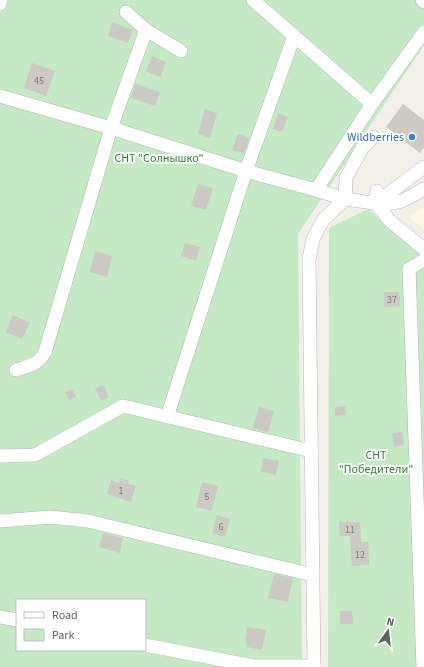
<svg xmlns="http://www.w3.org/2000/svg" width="424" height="667" viewBox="0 0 424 667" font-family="'Source Sans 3',sans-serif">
	<rect width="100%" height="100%" fill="#f1efe8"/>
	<path fill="#fef7e0" d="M424,207V229L409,217Z"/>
	<g fill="#c5e8c5" fill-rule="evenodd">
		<path d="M0,0H424V45L298,234L302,667H0ZM17,600H145V650H17Z"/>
		<path d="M368,209L424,257V667H328L329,228Z"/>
	</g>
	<g fill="#cccac5">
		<path d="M112,22L133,30L128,43L108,36Z"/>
		<path d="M152,56L166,62L160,77L146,71Z"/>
		<path d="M32,63L55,71L46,96L24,88Z"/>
		<path d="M135,84L160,92L155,106L131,98Z"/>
		<path d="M403,104L424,120V148L420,153L386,127Z"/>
		<path d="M205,109L217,113L210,138L198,134Z"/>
		<path d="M278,113L288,117L282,132L273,129Z"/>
		<path d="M238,134L249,138L244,153L232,150Z"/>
		<path d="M198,184L213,188L206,210L191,206Z"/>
		<path d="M185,243L200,247L196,261L181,256Z"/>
		<path d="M95,251L112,256L107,277L90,272Z"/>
		<path d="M384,292H399L400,306L384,307Z"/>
		<path d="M13,315L30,323L22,339L6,332Z"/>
		<path d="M103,385L109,397L101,401L95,388Z"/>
		<path d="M72,389L76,397L69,400L65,392Z"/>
		<path d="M345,406L346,415L335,416V407Z"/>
		<path d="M259,407L274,411L268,432L253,428Z"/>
		<path d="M402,432L404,445L394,447L392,433Z"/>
		<path d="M263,458L279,461L276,475L261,472Z"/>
		<path d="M121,478L129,481L128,484L136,486L131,502L107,494L111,480L119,483Z"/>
		<path d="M202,482L218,486L212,511L196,507Z"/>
		<path d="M217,515L230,519L225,537L212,533Z"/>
		<path d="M339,522H360L361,542H368L369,565L352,566L350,536H340Z"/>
		<path d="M103,533L123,538L120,553L99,547Z"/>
		<path d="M274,574L293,578L288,602L268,598Z"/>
		<path d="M340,611H352L353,624H340Z"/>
		<path d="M247,627L266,630L262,650L247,647V643L245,642Z"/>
	</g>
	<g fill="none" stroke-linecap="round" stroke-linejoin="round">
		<g stroke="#b5b8bc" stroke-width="14">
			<g id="minor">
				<path d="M253,0L372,104"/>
				<path d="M422,0L424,2"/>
				<path d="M0,4L1,0"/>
				<path d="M126,12L146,30L181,51"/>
				<path d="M0,96L111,128L246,171L316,190L345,199L346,178L362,148L373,137"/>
				<path d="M316,190L372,104L424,32"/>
				<path d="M377,191L376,203L389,220L424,249"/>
				<path d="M376,203L424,167"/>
				<path d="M16,370C29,366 38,365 45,352L111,128L146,30"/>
				<path d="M167,417L246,171L294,36"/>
				<path d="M0,456L35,455L123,406L311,451"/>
				<path d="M0,521L50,517L88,521L313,575"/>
				<path d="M0,617L17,620"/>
				<path d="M145,645L253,666H314"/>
				<path d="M314,667L309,259L313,239L323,220L345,199C363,201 383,207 401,201C409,198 417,193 424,189"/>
				<path d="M423,667L409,269L424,260"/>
			</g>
		</g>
		<use href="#minor" stroke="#fff" stroke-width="13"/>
	</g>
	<circle fill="#3f7fe0" stroke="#fff" stroke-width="1.5" cx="412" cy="137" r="4"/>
	<g text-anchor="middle" stroke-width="3.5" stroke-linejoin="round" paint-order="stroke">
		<g font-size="10" fill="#7a7d7f">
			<text x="39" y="84">45</text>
			<text x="392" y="303">37</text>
			<text x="121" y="494">1</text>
			<text x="207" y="500">5</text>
			<text x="221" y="530">6</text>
			<text x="350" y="533">11</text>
			<text x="360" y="558">12</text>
		</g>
		<g font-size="12" fill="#366cbe" stroke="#fff" text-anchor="end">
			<text x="404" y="141">Wildberries</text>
		</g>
		<g font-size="12" fill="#348238" stroke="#fff">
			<text x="159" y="162">СНТ "Солнышко"</text>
			<text x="376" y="459">СНТ<tspan x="376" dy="14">"Победители"</tspan></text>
		</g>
	</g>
	<rect x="16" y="599" width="130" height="52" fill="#ffffff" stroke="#bfc1c3"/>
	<rect x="24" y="612" width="20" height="6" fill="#ffffff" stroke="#bfc1c3"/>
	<text x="52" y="619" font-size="12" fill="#5f6368">Road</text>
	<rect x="24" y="629" width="20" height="12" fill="#c5e8c5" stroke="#bfc1c3"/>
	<text x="52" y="639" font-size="12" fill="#5f6368">Park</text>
	<g transform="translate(388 631) rotate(15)" stroke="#ffffff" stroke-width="3" paint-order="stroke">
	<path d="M0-3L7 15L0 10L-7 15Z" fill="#5f6368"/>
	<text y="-6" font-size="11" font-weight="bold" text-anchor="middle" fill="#5f6368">N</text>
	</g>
</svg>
